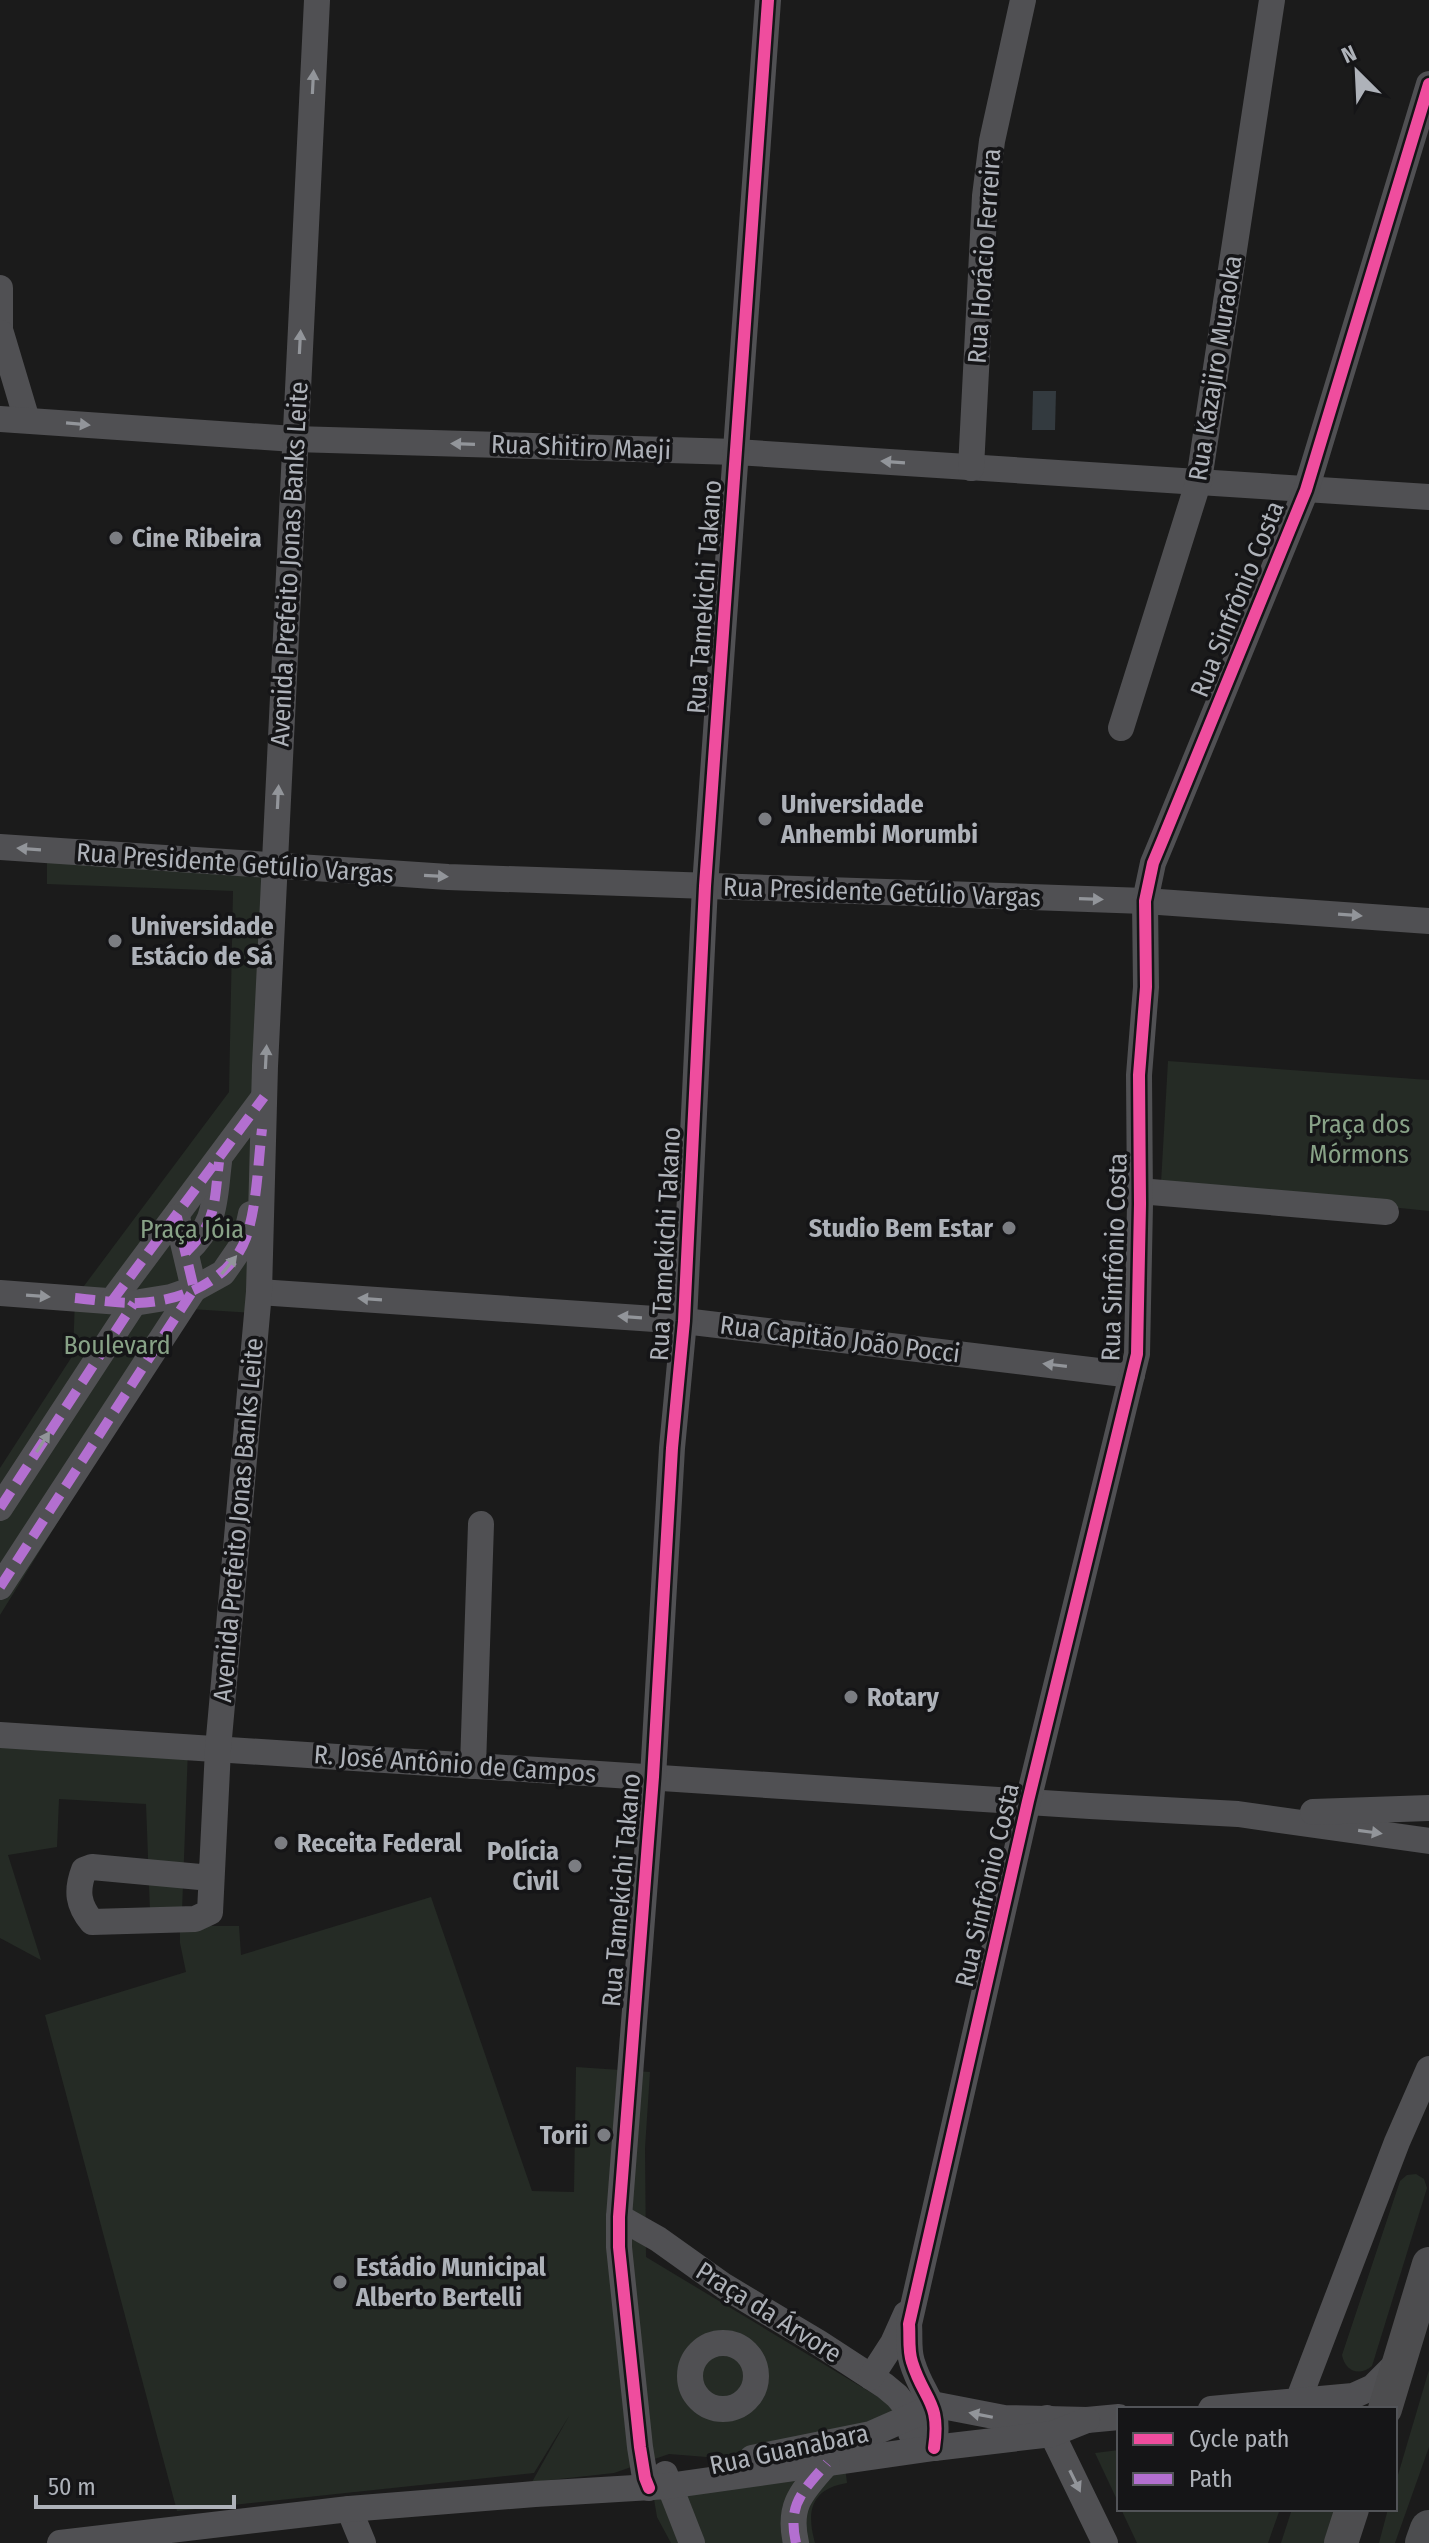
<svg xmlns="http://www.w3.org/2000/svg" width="1429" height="2543" viewBox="0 0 1429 2543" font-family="'Fira Sans Condensed',sans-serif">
	<rect width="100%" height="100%" fill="#1b1b1b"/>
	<g fill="#252b25">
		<path d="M47,851L274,866L254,1313L190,1309L0,1615V1468L73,1355L75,1298L229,1092L233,891L47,884Z"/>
		<path d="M1168,1061L1429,1080V1211L1161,1183Z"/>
		<path d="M0,1736L188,1749L182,1912L150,1911L146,1804L59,1799L57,1847L8,1855L41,1960L0,1938Z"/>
		<path d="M431,1897L532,2191L574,2192L576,2067L650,2072L645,2148L646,2257L875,2395L894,2408L896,2412L799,2445L719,2458L669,2454L614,2473L532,2482L569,2416L534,2473L177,2511L45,2015L186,1972L180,1943V1926H239L241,1955Z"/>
		<path d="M1416,2174L1424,2179L1427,2188L1372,2366C1359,2377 1345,2371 1342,2355L1400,2181L1407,2175Z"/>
		<path d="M1429,2370V2447L1395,2543H1379L1388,2509H1395V2485Z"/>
		<path d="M1119,2450V2504L1095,2453Z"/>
		<path d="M845,2467L847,2483C811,2489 806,2511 815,2543H671L657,2517L654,2499Z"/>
		<path d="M1121,2509H1280L1268,2543H1137Z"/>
		<path d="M1292,2509H1336L1326,2543H1281Z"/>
	</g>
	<path fill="#333a3f" d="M1033,391H1056L1055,430H1032Z"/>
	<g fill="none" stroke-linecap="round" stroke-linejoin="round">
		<g stroke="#505053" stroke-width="26">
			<path d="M0,288V334"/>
			<path d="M1,333L27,420"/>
			<path d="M0,419L294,439L736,452L1429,497"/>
			<path d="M971,468L985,196L992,141L1023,0"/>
			<path d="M1121,728L1199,480L1272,0"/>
			<path d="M0,847L448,877L1145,901L1429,921"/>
			<path d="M1139,1191L1386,1212"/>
			<path d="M186,1252C217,1223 214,1202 219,1162"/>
			<path d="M259,1292L684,1321L1132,1375"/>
			<path d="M0,1293L134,1303L171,1297L194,1289L223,1273L245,1241L251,1214"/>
			<path d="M112,1301L264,1097"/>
			<path d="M0,1508L134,1303"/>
			<path d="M0,1587L194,1289L177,1217"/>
			<path d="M0,1735L1090,1806L1238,1814L1429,1841"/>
			<path d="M473,1766L481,1524"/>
			<path d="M1313,1812L1429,1808"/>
			<path d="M211,1878L92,1867L84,1870C76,1891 78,1905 92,1922L195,1919L210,1912L218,1749L259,1292L265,1066L317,0"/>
			<path d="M619,2217L658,2239L724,2286L819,2343L885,2386L897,2396L907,2408L911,2433"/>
			<circle cx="723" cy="2376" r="33"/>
			<path d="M871,2377L893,2343L906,2314"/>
			<path d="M1298,2401L1397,2142L1429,2069"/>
			<path d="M1211,2409L1353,2396L1373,2387L1399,2361"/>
			<path d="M1047,2418L1055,2440L1105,2543"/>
			<path d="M934,2448C941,2401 924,2401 912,2362C908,2350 910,2336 909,2324L1028,1801L1137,1354L1140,1204L1139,1075L1146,987L1145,901L1153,863L1163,839L1306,490L1429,84"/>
			<path d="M752,2458L871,2434L937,2405L1004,2418L1087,2420L1119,2417"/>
			<path d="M665,2474L692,2543"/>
			<path d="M649,2488L645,2478L640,2447L619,2247V2217L653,1777L672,1448L684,1321L705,886L768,0"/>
			<path d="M349,2509L363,2543"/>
			<path d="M60,2543L349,2509L535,2494L668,2486L934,2448L1052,2434L1087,2420"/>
			<path d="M796,2543C787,2504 803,2491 827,2463"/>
		</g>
		<g stroke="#4d4d4f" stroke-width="34">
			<path d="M1385,2409L1429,2264"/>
			<path d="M1341,2543L1352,2509"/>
		</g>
		<path stroke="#4c4d4f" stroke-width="38" d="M1424,2543L1429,2529"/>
		<g stroke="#b36fd0" stroke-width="10" stroke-dasharray="20 10" stroke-linecap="butt">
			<path d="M186,1252C217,1223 214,1202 219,1162"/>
			<path d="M75,1298C96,1300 116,1303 137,1303C180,1302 230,1281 246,1238C257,1206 258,1163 262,1129"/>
			<path d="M112,1301L264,1097"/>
			<path d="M0,1508L134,1303"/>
			<path d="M0,1587L194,1289L177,1217"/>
			<path d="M796,2543C787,2504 803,2491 827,2463"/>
		</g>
		<g stroke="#151517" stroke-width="17">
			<g id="cycleway">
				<path d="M934,2448C941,2401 924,2401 912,2362C908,2350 910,2336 909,2324L1028,1801L1137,1354L1140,1204L1139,1075L1146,987L1145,901L1153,863L1163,839L1306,490L1429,84"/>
				<path d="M649,2488L645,2478L640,2447L619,2247V2217L653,1777L672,1448L684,1321L705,886L768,0"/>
			</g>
		</g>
		<use href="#cycleway" stroke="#ef4d9e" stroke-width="12"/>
	</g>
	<defs><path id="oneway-solid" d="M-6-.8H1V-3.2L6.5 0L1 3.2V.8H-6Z" transform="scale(2)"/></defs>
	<g fill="#92959a">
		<use href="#oneway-solid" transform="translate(313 82) rotate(-87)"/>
		<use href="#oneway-solid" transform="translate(300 342) rotate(-87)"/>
		<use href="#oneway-solid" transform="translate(78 424) rotate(5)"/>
		<use href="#oneway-solid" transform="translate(463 444) rotate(-178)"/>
		<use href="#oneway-solid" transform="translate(893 462) rotate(-176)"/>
		<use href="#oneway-solid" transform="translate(278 797) rotate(-87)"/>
		<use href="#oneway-solid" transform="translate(29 849) rotate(-176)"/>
		<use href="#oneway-solid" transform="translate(436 876) rotate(3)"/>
		<use href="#oneway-solid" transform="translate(1091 899) rotate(2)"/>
		<use href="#oneway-solid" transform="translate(1350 915) rotate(4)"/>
		<use href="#oneway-solid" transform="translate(266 1057) rotate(-87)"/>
		<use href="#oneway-solid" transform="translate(229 1265) rotate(-51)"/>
		<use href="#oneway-solid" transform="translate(38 1296) rotate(4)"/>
		<use href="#oneway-solid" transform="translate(370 1299) rotate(-176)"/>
		<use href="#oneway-solid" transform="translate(630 1317) rotate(-176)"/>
		<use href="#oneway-solid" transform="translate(1055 1365) rotate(-173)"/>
		<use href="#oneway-solid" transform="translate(43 1442) rotate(-57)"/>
		<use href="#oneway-solid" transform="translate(1370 1832) rotate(8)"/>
		<use href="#oneway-solid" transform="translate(981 2415) rotate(-169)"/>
		<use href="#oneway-solid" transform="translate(1075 2481) rotate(64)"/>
	</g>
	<g fill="#7b7d82" stroke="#151517" stroke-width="3">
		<circle cx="116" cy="538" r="8"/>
		<circle cx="765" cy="819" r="8"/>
		<circle cx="115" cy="941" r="8"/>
		<circle cx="1009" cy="1228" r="8"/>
		<circle cx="851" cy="1697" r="8"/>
		<circle cx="281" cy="1843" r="8"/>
		<circle cx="575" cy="1866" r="8"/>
		<circle cx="604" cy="2135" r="8"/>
		<circle cx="340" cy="2282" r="8"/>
	</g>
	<g text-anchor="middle" stroke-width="7" stroke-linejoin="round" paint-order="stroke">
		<g font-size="26" fill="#aeb2b9" stroke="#151517">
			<text transform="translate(984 256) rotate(-86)" y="9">Rua Horácio Ferreira</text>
			<text transform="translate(1215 368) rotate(-81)" y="9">Rua Kazajiro Muraoka</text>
			<text transform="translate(581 447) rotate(2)" y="9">Rua Shitiro Maeji</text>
			<text transform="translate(289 564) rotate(-87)" y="9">Avenida Prefeito Jonas Banks Leite</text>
			<text transform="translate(704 597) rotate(-86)" y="9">Rua Tamekichi Takano</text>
			<text transform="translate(1237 599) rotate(-68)" y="9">Rua Sinfrônio Costa</text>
			<text transform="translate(235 863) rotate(4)" y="9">Rua Presidente Getúlio Vargas</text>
			<text transform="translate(882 892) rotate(2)" y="9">Rua Presidente Getúlio Vargas</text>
			<text transform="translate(665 1244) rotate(-87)" y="9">Rua Tamekichi Takano</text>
			<text transform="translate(1114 1257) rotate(-88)" y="9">Rua Sinfrônio Costa</text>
			<text transform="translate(840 1339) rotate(7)" y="9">Rua Capitão João Pocci</text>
			<text transform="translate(238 1520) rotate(-85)" y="9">Avenida Prefeito Jonas Banks Leite</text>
			<text transform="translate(455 1764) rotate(4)" y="9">R. José Antônio de Campos</text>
			<text transform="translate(987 1885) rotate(-77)" y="9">Rua Sinfrônio Costa</text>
			<text transform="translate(621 1890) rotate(-85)" y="9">Rua Tamekichi Takano</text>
			<text transform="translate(769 2312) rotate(32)" y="9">Praça da Árvore</text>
			<text transform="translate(789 2449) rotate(-12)" y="9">Rua Guanabara</text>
		</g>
		<g font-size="26" font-weight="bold" fill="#aeb2b9" stroke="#151517" text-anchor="start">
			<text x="132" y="547">Cine Ribeira</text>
			<text x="781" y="813">Universidade<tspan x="781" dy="30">Anhembi Morumbi</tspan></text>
			<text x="131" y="935">Universidade<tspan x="131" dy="30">Estácio de Sá</tspan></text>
			<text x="993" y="1237" text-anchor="end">Studio Bem Estar</text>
			<text x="867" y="1706">Rotary</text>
			<text x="297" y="1852">Receita Federal</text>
			<text x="559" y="1860" text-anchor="end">Polícia<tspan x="559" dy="30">Civil</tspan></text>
			<text x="588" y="2144" text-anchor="end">Torii</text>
			<text x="356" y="2276">Estádio Municipal<tspan x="356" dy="30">Alberto Bertelli</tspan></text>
		</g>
		<g font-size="26" fill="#88a287" stroke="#151517">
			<text x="1359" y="1133">Praça dos<tspan x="1359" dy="30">Mórmons</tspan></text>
			<text x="192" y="1238">Praça Jóia</text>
			<text x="117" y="1354">Boulevard</text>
		</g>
	</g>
	<rect x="1117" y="2407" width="280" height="104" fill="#151517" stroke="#525458" stroke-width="2"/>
	<rect x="1133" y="2433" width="40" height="12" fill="#ef4d9e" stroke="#525458" stroke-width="2"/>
	<text x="1189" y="2447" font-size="24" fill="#aeb2b9">Cycle path</text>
	<rect x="1133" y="2473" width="40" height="12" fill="#b36fd0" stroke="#525458" stroke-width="2"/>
	<text x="1189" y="2487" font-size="24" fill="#aeb2b9">Path</text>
	<g transform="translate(1357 72) rotate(336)" stroke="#151517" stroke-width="6" paint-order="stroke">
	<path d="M0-6L14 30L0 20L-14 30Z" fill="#aeb2b9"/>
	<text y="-12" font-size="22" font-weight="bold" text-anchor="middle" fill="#aeb2b9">N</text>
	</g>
	<path d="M36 2495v12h198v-12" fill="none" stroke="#aeb2b9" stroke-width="4"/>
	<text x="48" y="2495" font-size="24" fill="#aeb2b9" stroke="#151517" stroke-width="6" paint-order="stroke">50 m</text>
</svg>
